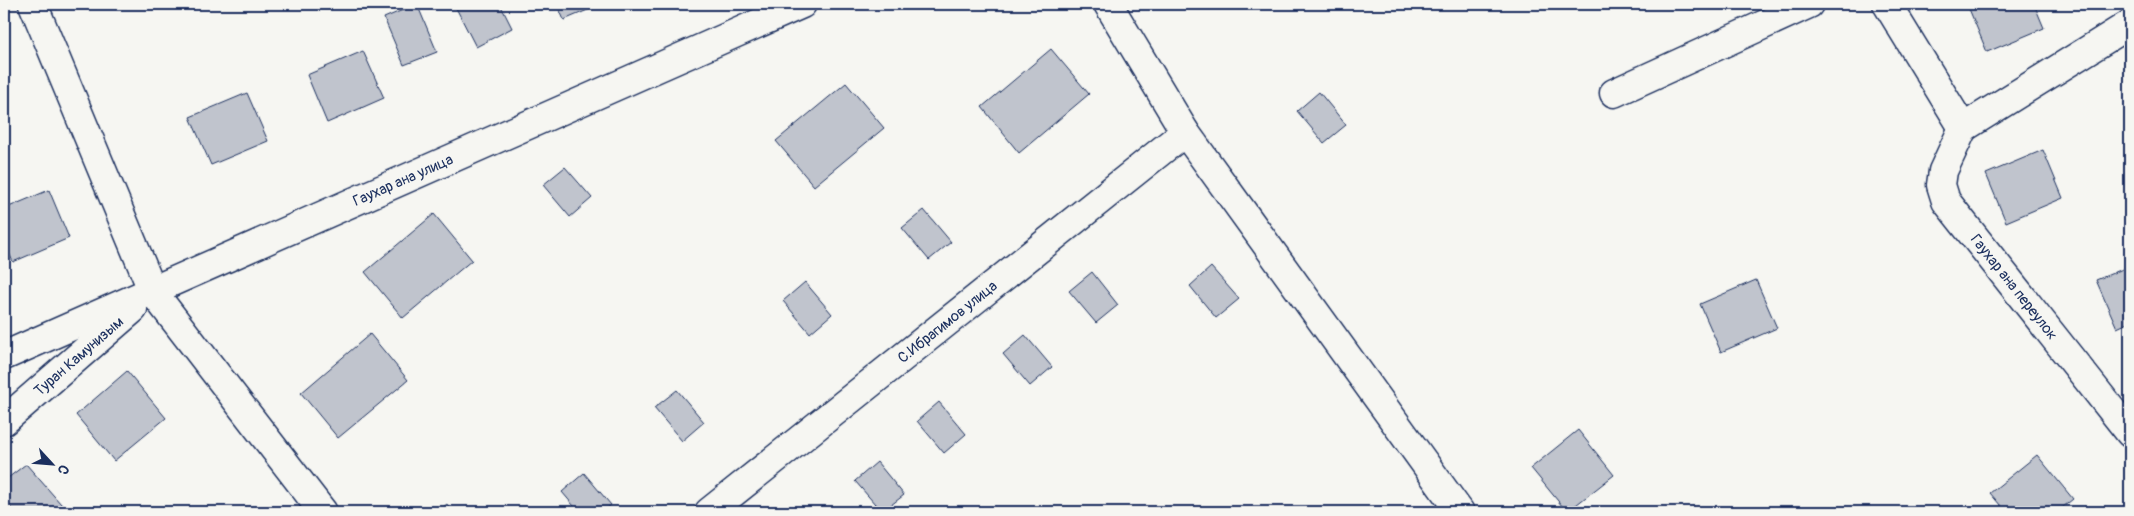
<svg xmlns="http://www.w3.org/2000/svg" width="2134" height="516" viewBox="0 0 2134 516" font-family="Pangolin,sans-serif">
	<rect width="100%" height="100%" fill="#f6f6f2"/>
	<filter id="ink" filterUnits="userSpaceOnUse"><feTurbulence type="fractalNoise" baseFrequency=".02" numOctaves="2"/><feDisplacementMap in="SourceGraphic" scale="10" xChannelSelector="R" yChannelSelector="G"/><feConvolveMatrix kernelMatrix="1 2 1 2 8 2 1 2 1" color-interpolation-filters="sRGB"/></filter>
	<g filter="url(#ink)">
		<g fill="#c0c4cd" stroke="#1b2f5e">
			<path d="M417,4L437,52L404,65L384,18Z"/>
			<path d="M454,4H500L512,28L476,47Z"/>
			<path d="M557,4H602L564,20Z"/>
			<path d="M1967,4H2034L2044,28L1987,52Z"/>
			<path d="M1051,49L1089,94L1019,153L982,107Z"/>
			<path d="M363,51L384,98L327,123L307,75Z"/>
			<path d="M846,83L884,128L814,186L776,141Z"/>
			<path d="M1319,92L1346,125L1324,143L1297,111Z"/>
			<path d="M247,93L268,141L211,165L190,117Z"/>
			<path d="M2043,150L2063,198L2006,222L1986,174Z"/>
			<path d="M565,167L592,198L570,217L543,185Z"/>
			<path d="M49,190L69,238L13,262L4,241V209Z"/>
			<path d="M924,210L951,242L929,260L902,228Z"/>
			<path d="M434,214L472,260L403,318L365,272Z"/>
			<path d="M2130,266V322L2117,328L2096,280Z"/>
			<path d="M1211,267L1239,299L1216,318L1190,286Z"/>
			<path d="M1092,272L1118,305L1096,323L1069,291Z"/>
			<path d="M1756,280L1777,328L1721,352L1700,304Z"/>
			<path d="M805,282L832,314L810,333L783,301Z"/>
			<path d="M370,334L408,380L338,438L301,393Z"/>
			<path d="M1025,335L1052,367L1030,386L1003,354Z"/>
			<path d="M127,371L166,418L114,461L76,415Z"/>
			<path d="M677,390L704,422L682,441L654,408Z"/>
			<path d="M939,402L966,434L944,453L917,421Z"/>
			<path d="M1578,430L1614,475L1567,512L1531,468Z"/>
			<path d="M2037,455L2073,499L2057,512H2006L1990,493Z"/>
			<path d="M877,462L904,495L882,512L855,481Z"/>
			<path d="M26,464L68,512H15L4,501V481Z"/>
			<path d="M584,473L611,505L602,512H579L562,492Z"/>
			<path d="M447,504L453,512H437Z"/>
		</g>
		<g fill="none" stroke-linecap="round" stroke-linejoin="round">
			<g stroke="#1b2f5e" stroke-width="31">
				<g id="minor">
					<path d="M33,4L153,292L323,512"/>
					<path d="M1108,4L1185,132L1460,512"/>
					<path d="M1887,4L1963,128L2130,24"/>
					<path d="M1614,93L1809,4"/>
					<path id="s1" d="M1963,128L1943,171L1941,185L1946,201L2130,433"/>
					<path id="s2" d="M4,356L802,4"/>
					<path id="s3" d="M4,421L133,309"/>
					<path id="s4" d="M709,512L1185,132"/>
				</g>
			</g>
			<use href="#minor" stroke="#f6f6f2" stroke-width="28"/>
		</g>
	</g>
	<g text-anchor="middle" stroke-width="4" stroke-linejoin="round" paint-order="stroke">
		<g font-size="15" fill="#1b2f5e" stroke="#f6f6f2">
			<text dy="5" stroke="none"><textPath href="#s2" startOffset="436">Гаухар ана улица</textPath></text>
			<text dy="5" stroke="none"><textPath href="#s1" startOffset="188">Гаухар ана переулок</textPath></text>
			<text dy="5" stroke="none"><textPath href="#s4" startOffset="305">С.Ибрагимов улица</textPath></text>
			<text dy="5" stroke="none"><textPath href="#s3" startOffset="99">Туран Камунизым</textPath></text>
		</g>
	</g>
	<rect width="2134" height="516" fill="none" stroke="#f6f6f2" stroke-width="20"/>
	<rect x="10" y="10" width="2114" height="496" fill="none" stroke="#1b2f5e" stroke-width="2" filter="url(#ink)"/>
	<g transform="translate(52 464) rotate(116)" stroke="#f6f6f2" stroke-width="4" paint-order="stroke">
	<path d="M0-4L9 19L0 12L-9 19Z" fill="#1b2f5e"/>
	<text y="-8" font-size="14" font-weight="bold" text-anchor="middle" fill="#1b2f5e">С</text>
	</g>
</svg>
